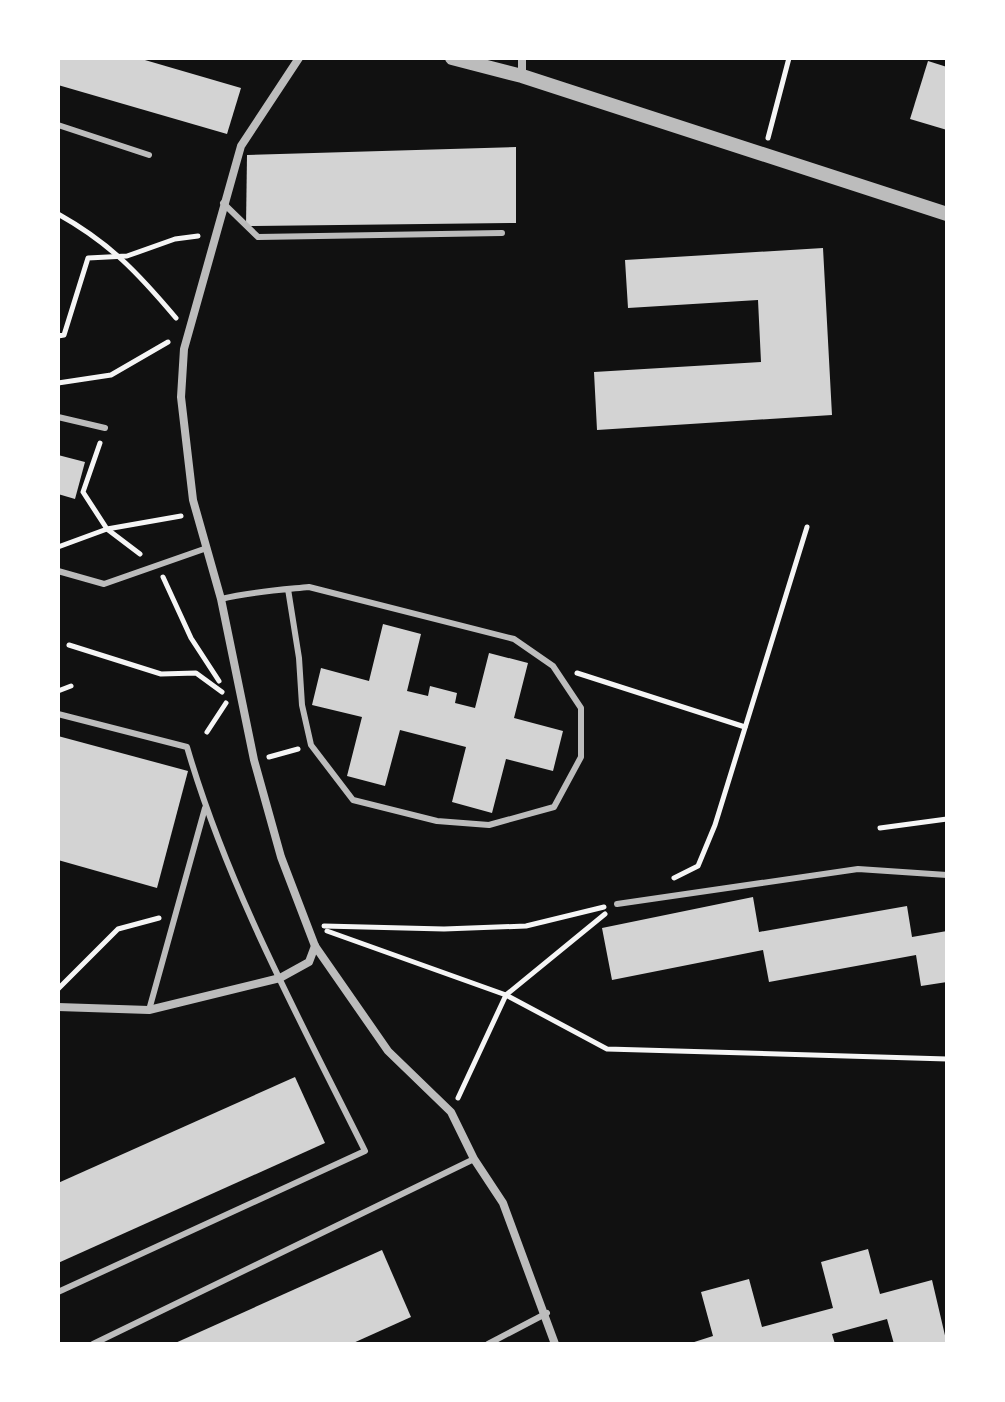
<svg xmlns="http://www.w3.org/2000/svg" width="1005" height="1402" viewBox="0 0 1005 1402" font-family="Montserrat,sans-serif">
	<rect width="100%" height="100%" fill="#111"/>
	<g fill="#d3d3d3">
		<path d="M58,58H138L241,88L227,134L58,85Z"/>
		<path d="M928,61L947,67V130L910,119Z"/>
		<path d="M516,147V223L246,226L247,155Z"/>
		<path d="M823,248L832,415L597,430L594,372L761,362L758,300L628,308L625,260Z"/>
		<path d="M58,455L85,462L75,499L58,494Z"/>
		<path d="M383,624L421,634L407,691L428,696L430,686L457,693L455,703L475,708L489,653L528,663L514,718L563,731L553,771L506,759L492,813L452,802L466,747L400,730L385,786L347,776L362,717L312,705L321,668L369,681Z"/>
		<path d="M58,736L188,771L157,888L58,860Z"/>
		<path d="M753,897L759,932L907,906L912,937L947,931V982L921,986L916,955L769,982L763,950L612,980L602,928Z"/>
		<path d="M295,1077L325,1143L58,1263V1183Z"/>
		<path d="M868,1249L880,1294L932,1280L947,1344H894L887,1319L832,1334L835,1344H688L713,1336L701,1292L749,1279L762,1327L833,1308L821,1262Z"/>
		<path d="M382,1250L411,1317L351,1344H173Z"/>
	</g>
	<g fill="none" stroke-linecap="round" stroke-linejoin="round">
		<g stroke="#f5f5f5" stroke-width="5">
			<path d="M768,138L789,58"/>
			<path d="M58,214C110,243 138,273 176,318"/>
			<path d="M58,336L64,335L88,258L127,256L175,239L198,236"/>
			<path d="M58,383L111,375L168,342"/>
			<path d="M100,443L83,492L107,529L140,554"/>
			<path d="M58,547L107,529L181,516"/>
			<path d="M163,577L191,638L219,681"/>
			<path d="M69,645L161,674L196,673L222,692"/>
			<path d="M577,673L745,727"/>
			<path d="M58,691L71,686"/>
			<path d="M207,732L226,703"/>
			<path d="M269,757L298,749"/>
			<path d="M880,828L947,819"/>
			<path d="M674,878L698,866L715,825L807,527"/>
			<path d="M324,926L444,929L526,926L604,907"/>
			<path d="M327,931L506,995L607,1049L947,1059"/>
			<path d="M58,989L118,929L159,918"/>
			<path d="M458,1098L506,995L605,914"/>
		</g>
		<g stroke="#bcbcbc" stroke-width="6">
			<path d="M58,125L149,155"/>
			<path d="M223,203L258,237L502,233"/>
			<path d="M58,417L105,428"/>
			<path d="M58,571L104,584L204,549"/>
			<path d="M221,599C250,592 279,590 309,587L514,639L553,666L581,708V757L554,807L489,825L437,821L353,800L311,745L302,705L299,658L288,589"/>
			<path d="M58,714L187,747C228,888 300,1020 365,1151L58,1292"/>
			<path d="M617,904L858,869L947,875"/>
			<path d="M149,1010L205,808"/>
			<path d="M93,1344L474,1159"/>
			<path d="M488,1344L547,1313"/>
		</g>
		<g stroke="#bcbcbc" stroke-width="8">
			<path d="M299,58L241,146L184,349L181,397L193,500L221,599L254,760L281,857L315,946L388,1051L451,1112L474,1159L503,1203L555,1344"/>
			<path d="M522,76V58"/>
			<path d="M58,1007L149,1010L280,978L309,962L315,946"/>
		</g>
		<path stroke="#bcbcbc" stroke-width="14" d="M452,58L522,76L947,214"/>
	</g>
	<rect width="1005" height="1402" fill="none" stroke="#ffffff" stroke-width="120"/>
</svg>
